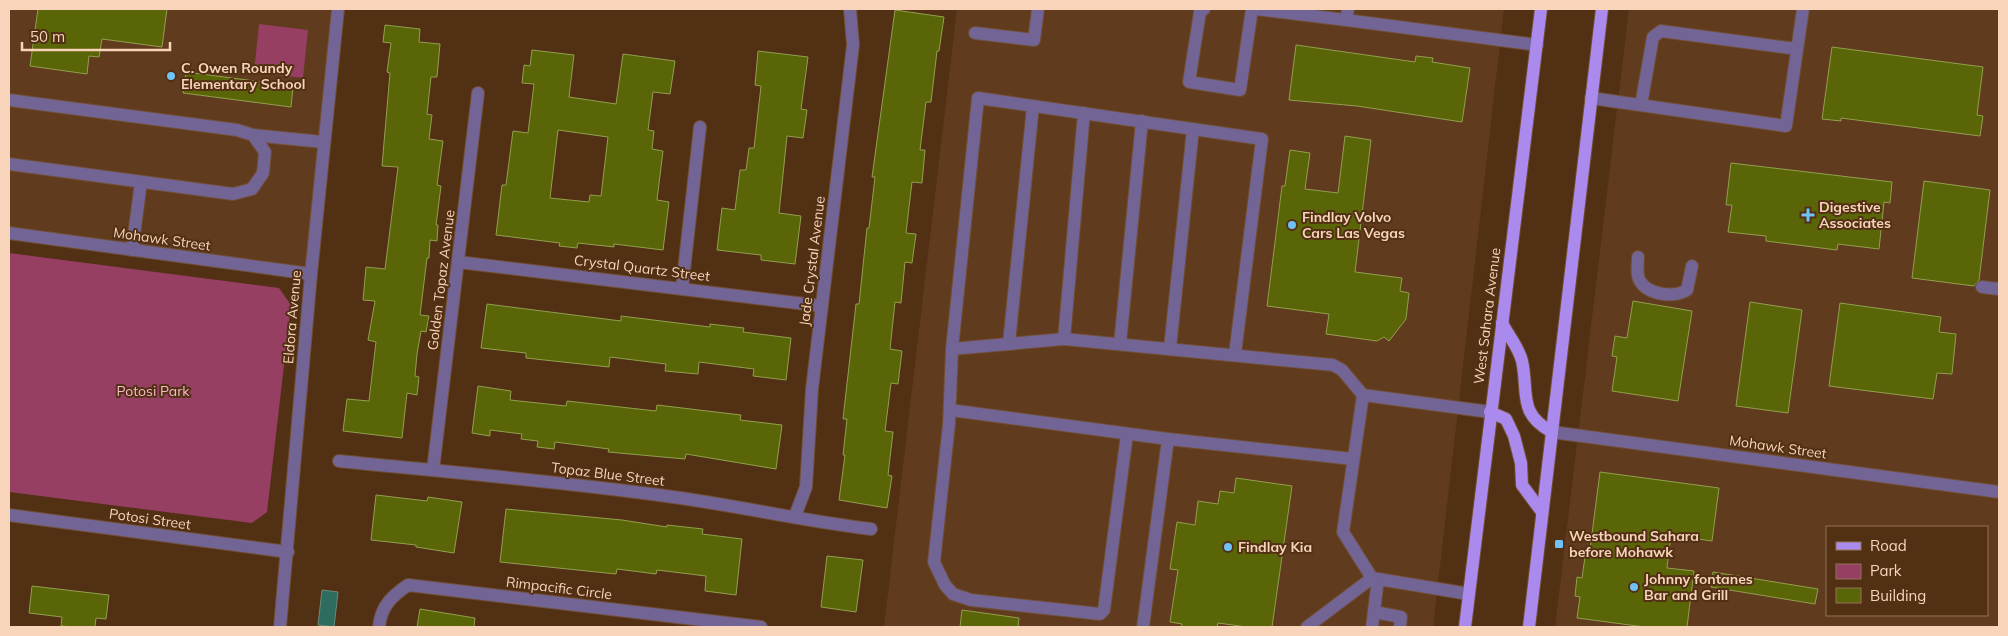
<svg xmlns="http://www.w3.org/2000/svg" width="2008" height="636" viewBox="0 0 2008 636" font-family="Mulish,sans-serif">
	<rect width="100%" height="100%" fill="#523014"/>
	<g fill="#613b1d" fill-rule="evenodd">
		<path d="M9,9H340L311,274L9,233Z"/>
		<path d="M957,9H1504L1433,627H884Z"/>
		<path d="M1629,9H1999V627H1555ZM1827,527H1987V615H1827Z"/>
	</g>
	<g fill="#963f62">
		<path d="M259,24L308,30L303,78L254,72Z"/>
		<path d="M9,253L279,288L291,305L267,512L252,523L9,492Z"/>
	</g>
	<path fill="#2e6c5f" stroke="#6b8b7a" d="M322,590L338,592L334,627L318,625Z"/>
	<g fill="#5a6508" stroke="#929f4e" fill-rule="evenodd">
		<path d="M38,9H167L162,47L102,39L99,57L89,56L87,74L30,66Z"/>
		<path d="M895,10L944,17L939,51H937L931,102H926L920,150H925L922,183L912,182L906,233L916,234L912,263L905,262L901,303L895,302L890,349L902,351L898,384L891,383L885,431L893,432L888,475L892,476L887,508L839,500L845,455H843L847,419H843L856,304H859L867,228H869L875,177H872Z"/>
		<path d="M385,25L420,29L419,42L440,44L437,77H431L427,114L432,115L429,139L443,141L437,185L441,186L436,225H438L437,241L430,240L429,258H427L420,315L429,316L426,332L421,331L417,354L415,376L419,377L417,395L407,393L402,438L343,431L347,399L369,401L376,342L368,340L375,301L363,300L366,267L385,269L398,167L382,166L390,73L387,72L391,43L383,42Z"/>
		<path d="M1296,45L1415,62L1416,56L1433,58L1432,62L1470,68L1462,122L1357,106L1289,100Z"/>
		<path d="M1832,47L1983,67L1977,115L1983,116L1980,136L1841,118V121L1822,119Z"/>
		<path d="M532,50L574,55L569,97L616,104L623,54L675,61L670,94L653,92L648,130L654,131L652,149L663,151L657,200L669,202L663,250L614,244V247L578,243L577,248L559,246L560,243L496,235L502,185H506L513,131L528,133L534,84L522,83L524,65L530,66ZM558,130L608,137L601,196L590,195L589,202L550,198Z"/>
		<path d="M758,51L808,57L801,109L807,110L803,138L787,136L779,213L801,216L795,264L761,260V255L717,250L722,208L735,210L740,170H746L749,148H754L761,86L755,85Z"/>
		<path d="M186,72L293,86L291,107L183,93Z"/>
		<path d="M1345,136L1371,140L1355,272L1402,278L1400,291L1409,293L1406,319L1389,341L1384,337L1377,341L1326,334L1329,314L1267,306L1282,186H1285L1290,150L1310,153L1305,189L1338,193Z"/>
		<path d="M1731,163L1892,182L1890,203L1884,202L1879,249L1838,244L1837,250L1766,241V236L1728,232L1732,205H1726Z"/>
		<path d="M1924,181L1990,190L1979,280L1974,286L1912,278Z"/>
		<path d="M1633,301L1692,311L1678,401L1612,391L1617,357L1612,356L1615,336L1627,338Z"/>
		<path d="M1750,302L1802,310L1788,413L1736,406Z"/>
		<path d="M1840,303L1941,317L1939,332L1956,334L1952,374L1937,373L1933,399L1829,386Z"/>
		<path d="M487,304L621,321V316L710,327V324L744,328L743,332L791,338L786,380L753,376L754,369L699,362L698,374L665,371L666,364L610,357L609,367L526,358V353L481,348Z"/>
		<path d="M478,386L511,391L510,400L566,406L567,401L656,411L657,405L741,415L740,420L782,425L776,469L686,454L685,459L608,452L609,449L555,442L554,449L537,447L538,441L521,439L522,434L490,430V436L472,433Z"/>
		<path d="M1600,472L1719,488L1712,541L1671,535L1667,568L1694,571L1687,627H1645L1577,618L1580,597L1575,596L1577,577L1582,578L1585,557H1589Z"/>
		<path d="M1236,478L1292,486L1272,627H1247L1218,623L1217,627H1182V624L1170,622L1178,570L1170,569L1177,522L1195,525L1198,501L1218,504L1220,491L1234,493Z"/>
		<path d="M376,495L427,501L428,497L462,502L454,553L416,547V545L371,540Z"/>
		<path d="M506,509L622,520L667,527V525L703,529L702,534L742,539L736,595L705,591L706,576L657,570L656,574L617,569L616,574L500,562Z"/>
		<path d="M827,556L863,560L856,612L821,607Z"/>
		<path d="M1713,572L1818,589L1815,604L1711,587Z"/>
		<path d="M32,586L109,595L106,619L96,618L95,627H74L61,626L62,617L29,613Z"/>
		<path d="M420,609L475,618L474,627H417Z"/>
		<path d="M962,610L1019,618L1018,627H960Z"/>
	</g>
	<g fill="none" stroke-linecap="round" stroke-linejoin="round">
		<g stroke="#704e32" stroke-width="14">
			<g id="minor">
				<path d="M1204,9L1200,12L1189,82L1240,90L1252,9"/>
				<path d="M1255,9L1346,20"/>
				<path d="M1348,9L1346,20L1537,45"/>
				<path d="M975,33L1034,40L1038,9"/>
				<path d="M1591,98L1786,126L1803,9"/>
				<path d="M9,100L237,130L253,135L265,152L263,173L252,189L233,194L9,164"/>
				<path d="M1641,105L1653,37L1661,31L1797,49"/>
				<path d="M253,135L323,142"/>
				<path d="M9,233L311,274"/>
				<path d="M132,250L141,182"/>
				<path d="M1638,257C1638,264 1636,275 1640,281C1648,295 1674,298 1687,290L1692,266"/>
				<path d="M458,262L822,306"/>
				<path d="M1982,287L1999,289"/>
				<path d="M682,288L700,127"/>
				<path d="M1064,339L1084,113"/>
				<path d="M1009,343L1033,106"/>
				<path d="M1120,344L1142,121"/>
				<path d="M1170,348L1193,129"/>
				<path d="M952,349L978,98L1262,139L1235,354"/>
				<path d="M1363,395L1343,532L1372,578L1469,594"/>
				<path d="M950,410L1168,439L1143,627"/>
				<path d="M1552,432L1999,492"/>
				<path d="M1127,434L1104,610L1100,614L971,600L953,594L945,585L934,562L949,424L952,349L1064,339L1333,365L1342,370L1363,395L1490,412"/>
				<path d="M1168,439L1353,459"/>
				<path d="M339,461C448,472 557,481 666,496C735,505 802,521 871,529"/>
				<path d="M433,470L478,93"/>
				<path d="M9,515L288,552"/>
				<path d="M795,516L806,487L812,389L853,45L850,9"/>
				<path d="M1374,612L1401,617L1400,627"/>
				<path d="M280,627L311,274L338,9"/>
				<path d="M379,627C381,606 392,596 408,585L761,627"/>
				<path d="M1307,627L1372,578"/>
				<path d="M1372,627L1378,579"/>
			</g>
		</g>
		<g stroke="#704e32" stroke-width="14">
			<g id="major">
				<path d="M1502,323C1508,335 1519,348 1522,361C1529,392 1517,413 1552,432"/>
				<path d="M1490,412L1506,419L1514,436L1521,463L1522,485L1542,512"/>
				<path d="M1465,627L1541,9"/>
				<path d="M1529,627L1602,9"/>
			</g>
		</g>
		<use href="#minor" stroke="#726494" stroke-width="12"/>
		<use href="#major" stroke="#aa8bed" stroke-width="12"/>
	</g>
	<g fill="#70c2f4" stroke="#523014" stroke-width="2">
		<circle cx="171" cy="76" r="5"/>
		<path d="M1805.5 207.5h5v5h5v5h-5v5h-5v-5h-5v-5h5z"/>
		<circle cx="1292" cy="225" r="5"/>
		<rect x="1554" y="539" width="10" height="10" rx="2.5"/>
		<circle cx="1228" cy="547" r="5"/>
		<circle cx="1634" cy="587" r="5"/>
	</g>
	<g text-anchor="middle" stroke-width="4" stroke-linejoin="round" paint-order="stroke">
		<g font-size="14" font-weight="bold" fill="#f8d4ba" stroke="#523014" text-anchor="start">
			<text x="181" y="73">C. Owen Roundy<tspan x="181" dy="16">Elementary School</tspan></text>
			<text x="1819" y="212">Digestive<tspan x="1819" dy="16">Associates</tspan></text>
			<text x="1302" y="222">Findlay Volvo<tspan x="1302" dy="16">Cars Las Vegas</tspan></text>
			<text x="1569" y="541">Westbound Sahara<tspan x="1569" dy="16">before Mohawk</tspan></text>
			<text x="1238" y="552">Findlay Kia</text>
			<text x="1644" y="584">Johnny fontanes<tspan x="1644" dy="16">Bar and Grill</tspan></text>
		</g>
		<g font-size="14" fill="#f8d4ba" stroke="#523014">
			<text transform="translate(162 239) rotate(8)" y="5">Mohawk Street</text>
			<text transform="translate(812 261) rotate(-83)" y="5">Jade Crystal Avenue</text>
			<text transform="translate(642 268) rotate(7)" y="5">Crystal Quartz Street</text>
			<text transform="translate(441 280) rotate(-83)" y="5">Golden Topaz Avenue</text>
			<text transform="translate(1487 316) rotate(-83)" y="5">West Sahara Avenue</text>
			<text transform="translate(292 317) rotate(-85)" y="5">Eldora Avenue</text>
			<text transform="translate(1778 447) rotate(8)" y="5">Mohawk Street</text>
			<text transform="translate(608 474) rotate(7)" y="5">Topaz Blue Street</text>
			<text transform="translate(150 519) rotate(8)" y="5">Potosi Street</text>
			<text transform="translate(559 588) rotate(7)" y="5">Rimpacific Circle</text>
		</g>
		<g font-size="14" fill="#fab9ce" stroke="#523014">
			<text x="153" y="396">Potosi Park</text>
		</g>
	</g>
	<rect width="2008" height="636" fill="none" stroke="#f8d4ba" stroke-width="20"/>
	<rect x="1826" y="526" width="162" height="90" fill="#523014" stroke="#947256"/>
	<rect x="1836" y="542" width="25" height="8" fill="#aa8bed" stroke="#947256"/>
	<text x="1870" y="551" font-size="15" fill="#f8d4ba">Road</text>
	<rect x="1836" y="564" width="25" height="15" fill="#963f62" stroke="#947256"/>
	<text x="1870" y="576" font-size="15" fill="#f8d4ba">Park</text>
	<rect x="1836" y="588" width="25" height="15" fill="#5a6508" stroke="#947256"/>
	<text x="1870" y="601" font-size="15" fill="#f8d4ba">Building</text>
	<path d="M22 42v8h148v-8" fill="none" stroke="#f8d4ba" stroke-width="2.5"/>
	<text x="30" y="42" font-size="15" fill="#f8d4ba" stroke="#523014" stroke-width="4" paint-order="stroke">50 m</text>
</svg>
